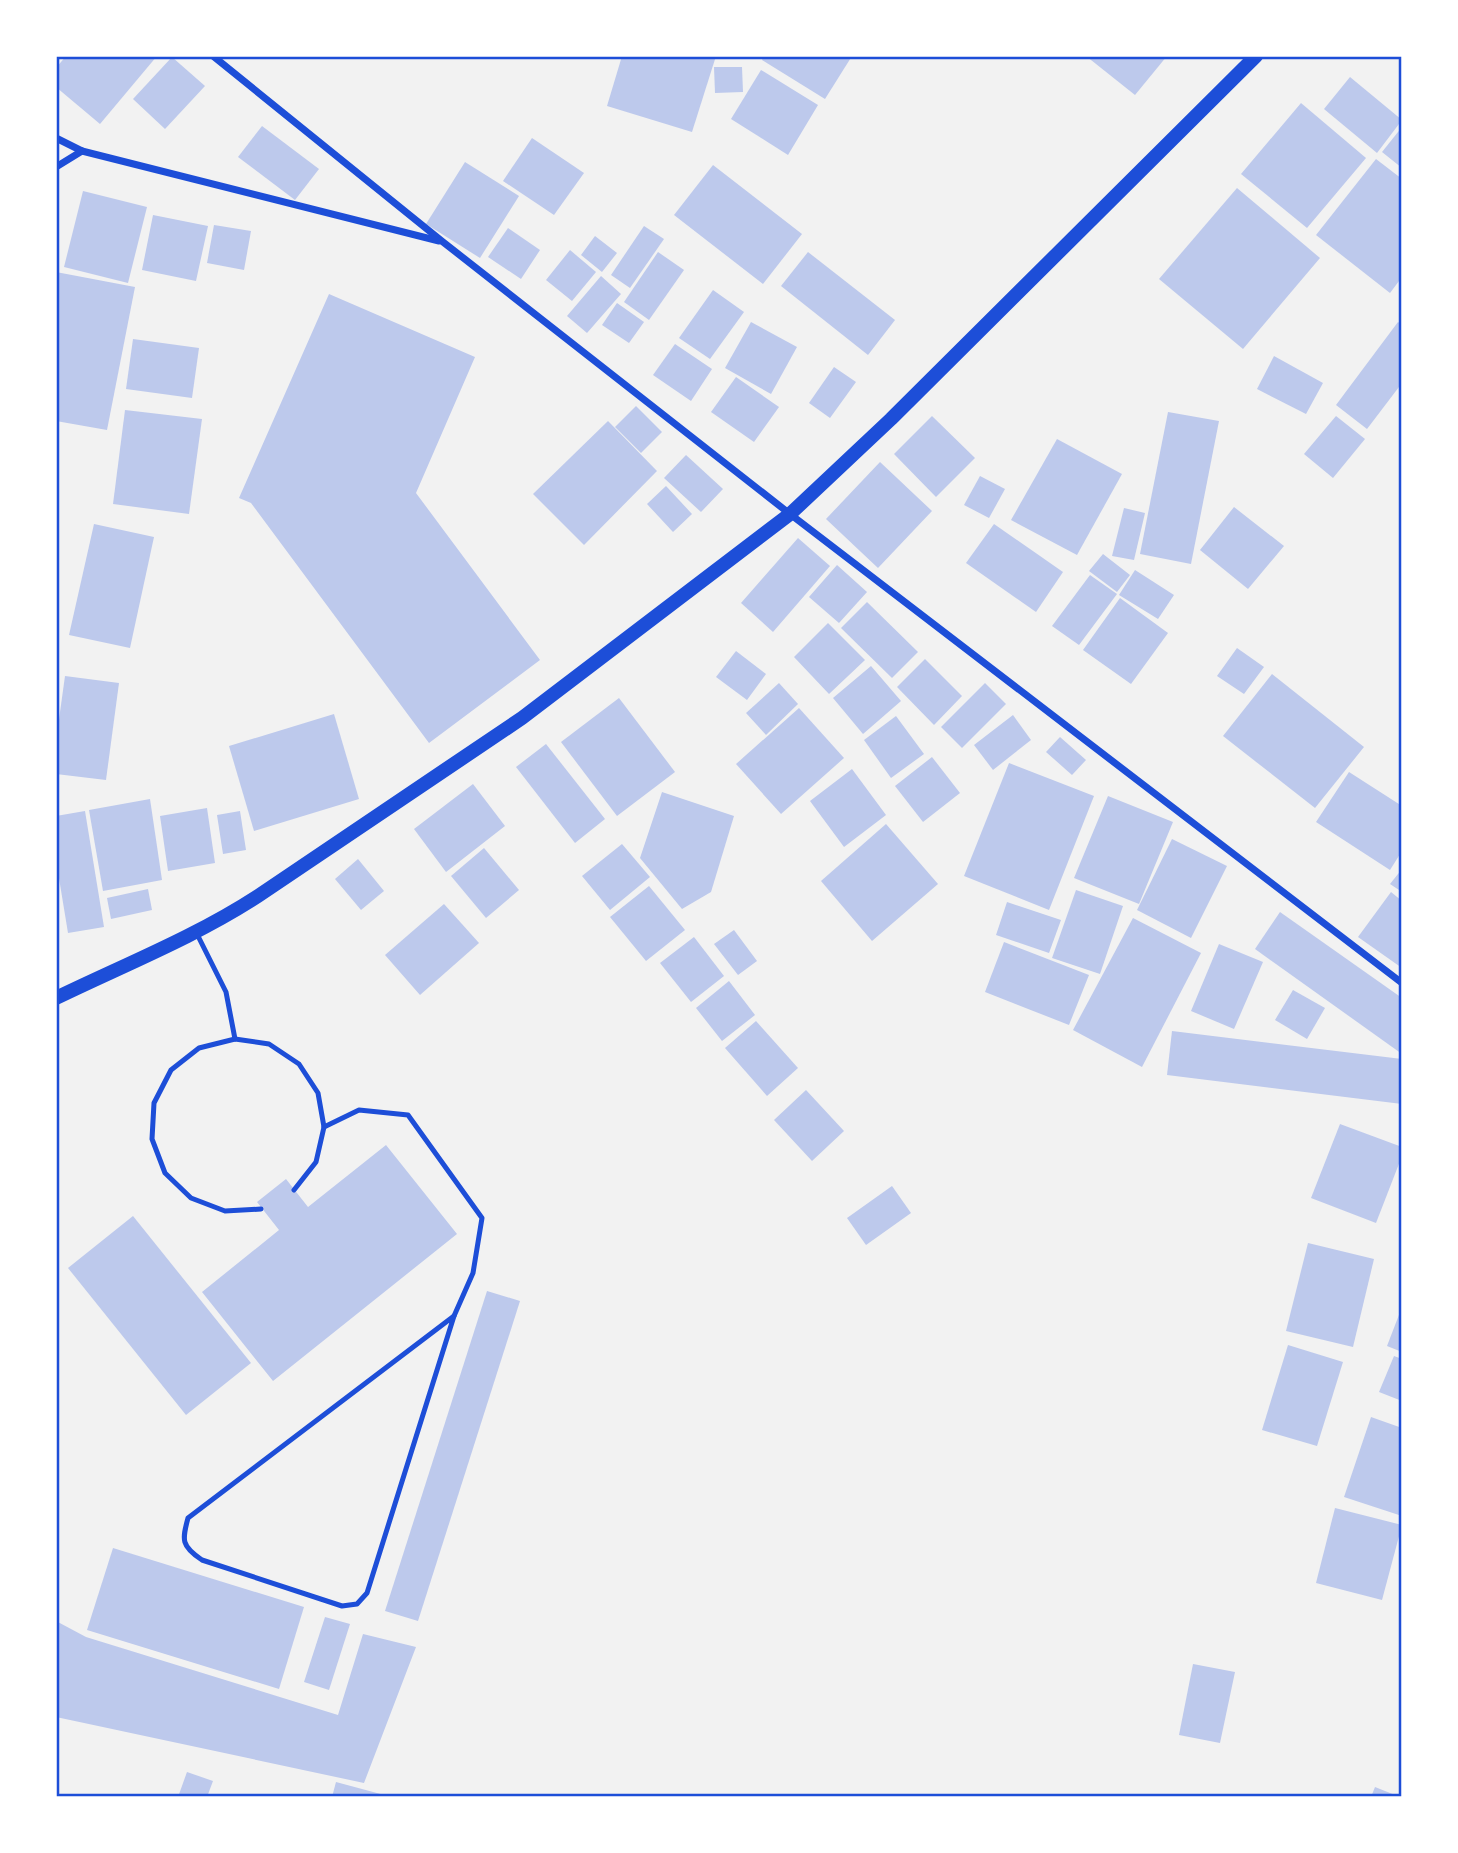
<svg xmlns="http://www.w3.org/2000/svg" width="1458" height="1853" viewBox="0 0 1458 1853" font-family="'Noto Sans',sans-serif">
	<rect width="100%" height="100%" fill="#f2f2f2"/>
	<g fill="#bdc9ec">
		<path d="M66,56H157L100,124L56,87V68Z"/>
		<path d="M622,56H716L692,132L607,106Z"/>
		<path d="M764,56H852L825,99L762,60Z"/>
		<path d="M1086,56H1167L1135,95Z"/>
		<path d="M172,57L205,86L165,129L133,99Z"/>
		<path d="M714,67H742L743,92L715,93Z"/>
		<path d="M761,70L818,105L788,155L731,119Z"/>
		<path d="M1350,77L1402,120L1377,153L1324,109Z"/>
		<path d="M1301,103L1366,158L1307,228L1241,174Z"/>
		<path d="M262,126L319,169L295,200L238,157Z"/>
		<path d="M1402,127V168L1382,152Z"/>
		<path d="M532,138L584,173L554,215L503,181Z"/>
		<path d="M1376,159L1402,179V277L1390,293L1316,235Z"/>
		<path d="M465,162L519,196L480,258L426,224Z"/>
		<path d="M713,165L802,234L763,284L674,215Z"/>
		<path d="M1237,188L1320,258L1243,349L1159,279Z"/>
		<path d="M83,191L147,207L128,283L64,267Z"/>
		<path d="M153,215L208,226L196,281L142,270Z"/>
		<path d="M214,225L251,231L244,270L207,263Z"/>
		<path d="M644,226L664,239L630,288L611,275Z"/>
		<path d="M508,228L540,250L521,279L488,257Z"/>
		<path d="M595,236L617,253L602,272L581,255Z"/>
		<path d="M570,250L596,272L572,301L546,280Z"/>
		<path d="M658,252L684,270L649,320L624,302Z"/>
		<path d="M808,252L895,320L868,355L781,286Z"/>
		<path d="M56,272L135,287L107,430L56,421Z"/>
		<path d="M601,276L621,294L587,333L567,316Z"/>
		<path d="M713,290L744,312L710,359L679,338Z"/>
		<path d="M329,294L475,357L416,493L540,660L429,743L251,503L239,498Z"/>
		<path d="M617,303L644,322L629,343L602,325Z"/>
		<path d="M751,322L797,347L771,394L725,368Z"/>
		<path d="M1398,322L1402,325V383L1367,429L1336,405Z"/>
		<path d="M133,339L199,348L192,398L126,389Z"/>
		<path d="M675,344L712,369L691,401L653,375Z"/>
		<path d="M1274,356L1323,383L1306,414L1257,389Z"/>
		<path d="M834,367L856,382L830,418L809,403Z"/>
		<path d="M736,377L779,407L754,442L711,412Z"/>
		<path d="M636,406L662,432L641,453L615,427Z"/>
		<path d="M125,410L202,419L189,514L113,504Z"/>
		<path d="M1168,412L1219,421L1191,564L1140,554Z"/>
		<path d="M932,416L975,458L936,497L894,454Z"/>
		<path d="M1336,416L1365,439L1333,478L1304,454Z"/>
		<path d="M608,421L657,471L584,545L533,494Z"/>
		<path d="M1057,439L1122,474L1077,555L1011,520Z"/>
		<path d="M686,455L723,489L701,512L664,478Z"/>
		<path d="M880,462L932,511L878,568L826,519Z"/>
		<path d="M980,476L1005,489L989,518L964,505Z"/>
		<path d="M666,486L692,514L673,532L647,504Z"/>
		<path d="M1234,507L1284,546L1248,589L1200,550Z"/>
		<path d="M1124,508L1145,513L1134,560L1112,556Z"/>
		<path d="M94,524L154,537L130,648L69,635Z"/>
		<path d="M994,524L1063,572L1036,612L966,563Z"/>
		<path d="M798,538L830,566L773,632L741,603Z"/>
		<path d="M1103,554L1130,575L1117,592L1089,571Z"/>
		<path d="M837,565L867,592L839,623L809,597Z"/>
		<path d="M1135,570L1174,595L1158,619L1119,595Z"/>
		<path d="M1090,575L1117,594L1079,645L1052,626Z"/>
		<path d="M1120,598L1168,633L1131,684L1083,650Z"/>
		<path d="M867,602L918,652L892,678L841,628Z"/>
		<path d="M828,623L865,660L829,694L794,657Z"/>
		<path d="M1237,648L1264,667L1244,694L1217,676Z"/>
		<path d="M736,651L766,674L747,700L716,677Z"/>
		<path d="M925,659L962,696L934,725L897,687Z"/>
		<path d="M871,666L901,701L863,734L833,698Z"/>
		<path d="M1272,674L1364,747L1315,808L1223,736Z"/>
		<path d="M65,676L119,683L106,780L56,774V741Z"/>
		<path d="M779,683L798,704L766,735L746,713Z"/>
		<path d="M985,683L1006,704L962,748L941,727Z"/>
		<path d="M619,698L675,772L617,816L561,742Z"/>
		<path d="M799,708L844,758L781,814L736,764Z"/>
		<path d="M334,714L359,799L254,831L229,746Z"/>
		<path d="M1013,715L1031,740L993,770L974,745Z"/>
		<path d="M896,716L924,754L891,778L864,740Z"/>
		<path d="M1060,737L1086,760L1072,775L1046,752Z"/>
		<path d="M546,744L605,819L575,843L516,767Z"/>
		<path d="M932,757L960,793L923,822L895,786Z"/>
		<path d="M1009,763L1094,796L1049,910L964,876Z"/>
		<path d="M852,769L886,815L844,847L810,801Z"/>
		<path d="M1349,772L1402,806V851L1390,870L1316,822Z"/>
		<path d="M473,784L505,826L446,872L414,829Z"/>
		<path d="M662,792L734,816L711,892L682,909L640,858Z"/>
		<path d="M1108,796L1173,822L1139,904L1074,878Z"/>
		<path d="M150,799L162,880L103,891L89,810Z"/>
		<path d="M207,808L215,863L168,871L160,816Z"/>
		<path d="M85,811L104,927L68,933L56,860V816Z"/>
		<path d="M240,811L246,850L223,854L217,815Z"/>
		<path d="M886,824L938,884L872,941L821,881Z"/>
		<path d="M1172,839L1227,866L1191,938L1137,910Z"/>
		<path d="M622,844L650,877L610,910L582,876Z"/>
		<path d="M484,848L519,890L486,918L451,876Z"/>
		<path d="M358,859L384,891L361,910L335,879Z"/>
		<path d="M1402,869V892L1390,884Z"/>
		<path d="M649,886L685,930L646,961L610,917Z"/>
		<path d="M148,889L152,910L111,919L107,898Z"/>
		<path d="M1076,890L1123,906L1100,974L1052,958Z"/>
		<path d="M1391,892L1402,901V968L1358,937Z"/>
		<path d="M1007,902L1061,920L1049,953L996,935Z"/>
		<path d="M444,904L479,943L420,995L385,955Z"/>
		<path d="M1280,912L1402,998V1054L1255,949Z"/>
		<path d="M1133,918L1201,953L1142,1067L1073,1030Z"/>
		<path d="M734,930L757,961L738,975L714,944Z"/>
		<path d="M694,937L724,976L691,1002L660,963Z"/>
		<path d="M1004,942L1089,975L1069,1025L985,992Z"/>
		<path d="M1219,944L1263,962L1234,1029L1191,1011Z"/>
		<path d="M729,981L755,1015L722,1041L696,1008Z"/>
		<path d="M1293,990L1325,1008L1307,1039L1275,1020Z"/>
		<path d="M756,1021L798,1068L767,1096L725,1048Z"/>
		<path d="M1172,1031L1402,1059V1104L1167,1075Z"/>
		<path d="M806,1090L844,1131L812,1161L774,1120Z"/>
		<path d="M1340,1124L1402,1147V1156L1376,1223L1311,1198Z"/>
		<path d="M386,1145L457,1234L273,1381L202,1292L279,1230L257,1202L286,1179L308,1207Z"/>
		<path d="M892,1186L911,1213L866,1245L847,1218Z"/>
		<path d="M133,1216L251,1363L186,1415L68,1268Z"/>
		<path d="M1308,1243L1374,1259L1353,1347L1286,1331Z"/>
		<path d="M487,1291L520,1301L418,1621L385,1611Z"/>
		<path d="M1402,1307V1352L1387,1346Z"/>
		<path d="M1288,1345L1343,1362L1317,1446L1262,1430Z"/>
		<path d="M1394,1356L1402,1359V1401L1379,1392Z"/>
		<path d="M1371,1417L1402,1428V1516L1344,1497Z"/>
		<path d="M1335,1508L1402,1525L1382,1600L1316,1583Z"/>
		<path d="M113,1548L304,1607L279,1689L87,1630Z"/>
		<path d="M325,1617L350,1624L329,1690L304,1682Z"/>
		<path d="M56,1621L86,1637L338,1715L363,1634L416,1647L364,1783L56,1717Z"/>
		<path d="M1193,1664L1235,1672L1220,1743L1179,1735Z"/>
		<path d="M187,1772L213,1781L207,1797H178Z"/>
		<path d="M336,1782L388,1796V1797H332Z"/>
		<path d="M1375,1787L1400,1797H1371Z"/>
	</g>
	<g fill="none" stroke-linecap="round" stroke-linejoin="round">
		<g stroke="#1d4ed8" stroke-width="5">
			<path d="M197,934L226,992L235,1039"/>
			<path d="M324,1127L359,1110L408,1115L482,1218L473,1273L454,1316"/>
			<path d="M261,1209L225,1211L191,1198L165,1173L152,1139L154,1103L171,1070L199,1048L235,1039L269,1044L299,1064L318,1093L324,1127L316,1162L294,1190"/>
			<path d="M454,1316L367,1593L357,1604L342,1606L202,1560C181,1546 182,1540 188,1518Z"/>
		</g>
		<g stroke="#1d4ed8" stroke-width="7">
			<path d="M213,56L443,242L790,514L1402,983"/>
			<path d="M56,138L82,151L439,241"/>
			<path d="M56,167L82,151"/>
		</g>
		<path stroke="#1d4ed8" stroke-width="14" d="M56,998C124,965 195,937 258,896L522,718L790,514L891,419L1256,56"/>
	</g>
	<rect width="1458" height="1853" fill="none" stroke="#ffffff" stroke-width="116"/>
	<rect x="58" y="58" width="1342" height="1737" fill="none" stroke="#1d4ed8" stroke-width="2.5"/>
</svg>
